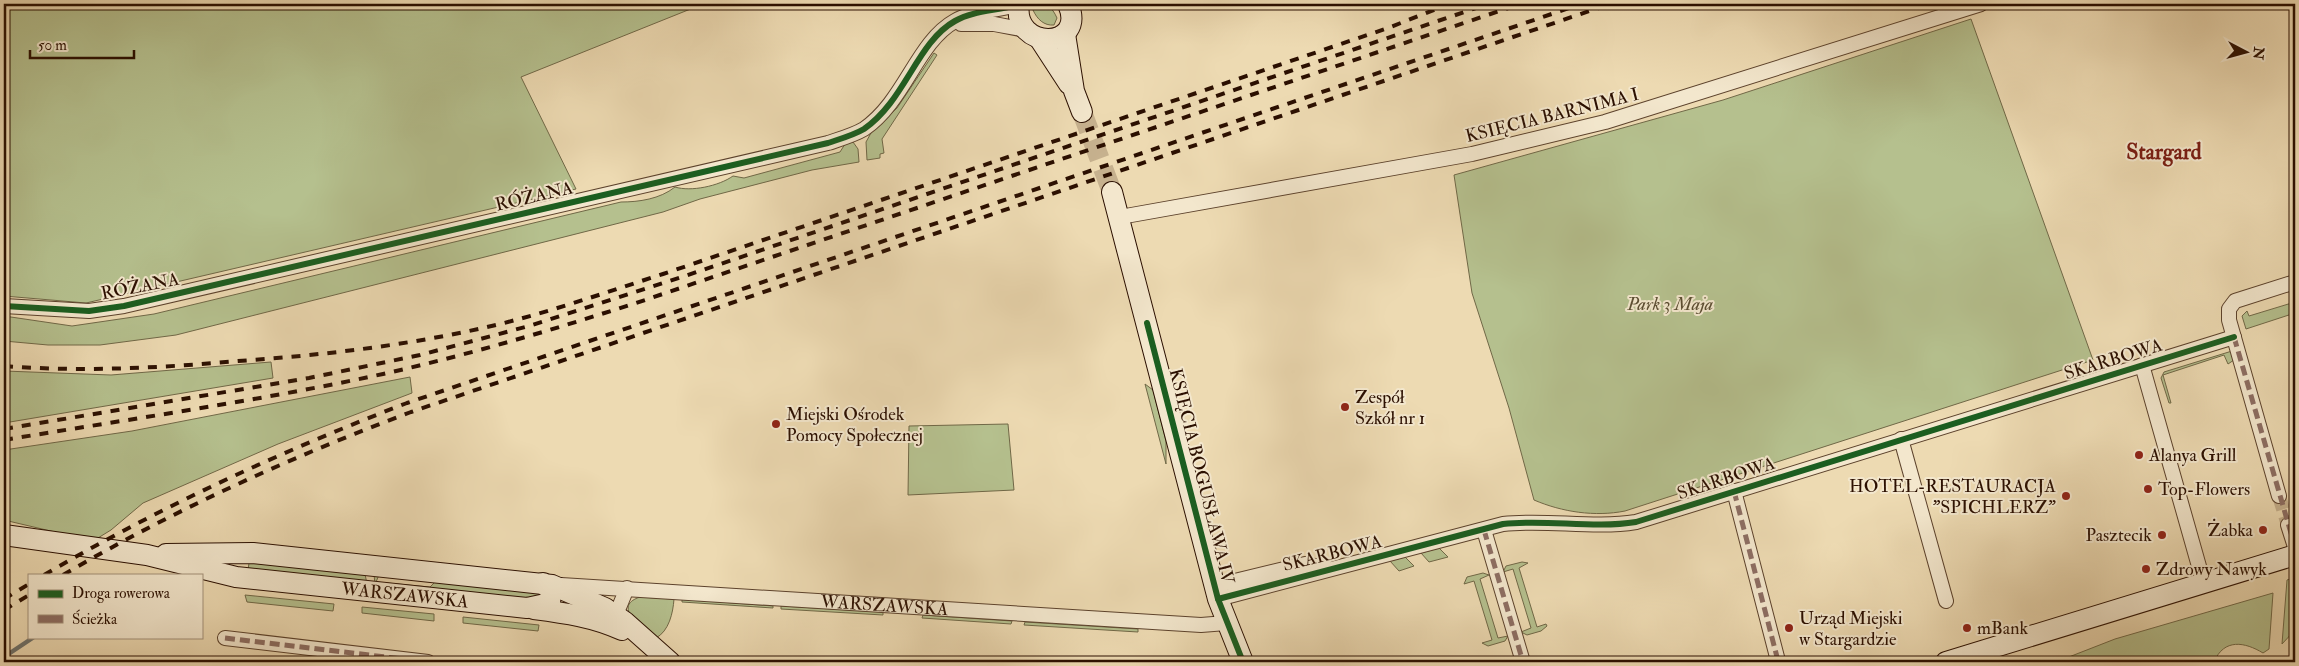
<svg xmlns="http://www.w3.org/2000/svg" width="2299" height="666" viewBox="0 0 2299 666" font-family="'IM FELL Double Pica',serif">
	<rect width="100%" height="100%" fill="#eddab2"/>
	<filter id="stains"><feTurbulence type="fractalNoise" baseFrequency=".004" numOctaves="4"/><feColorMatrix values="0 0 0 0 .2 0 0 0 0 .09 0 0 0 0 .02 0 0 0 .5 -.17"/></filter>
	<radialGradient id="worn" r=".72"><stop offset=".6" stop-color="#630" stop-opacity="0"/><stop offset="1" stop-color="#630" stop-opacity=".3"/></radialGradient>
	<g fill="#b5c08e" stroke="#706847">
		<path d="M4,4H703L521,77L576,189L86,303L4,296Z"/>
		<path d="M1035,4C1047,3 1052,7 1057,18L1054,25C1044,26 1037,19 1033,10Z"/>
		<path d="M1971,19L2093,360L1625,511C1595,517 1562,512 1534,500L1509,408L1472,293L1454,175L1723,100Z"/>
		<path d="M934,53L937,55L882,139L884,153L880,154V158L867,160L866,142L871,133L897,108Z"/>
		<path d="M853,142L858,149L859,162L812,170L700,199L663,212L176,335L100,345H48L4,341V316L72,326L154,314L621,202C639,202 660,199 675,187C691,192 719,186 733,176L744,178L840,152L845,144Z"/>
		<path d="M2295,302V313L2246,329L2242,316L2247,311L2249,316Z"/>
		<path d="M2232,351L2234,360L2228,364L2224,355L2163,375L2171,403H2169L2161,378L2164,372Z"/>
		<path d="M271,362L273,378L4,423V371L111,375Z"/>
		<path d="M410,377L412,393L278,444L143,503L111,530L93,541L4,520V450L132,431Z"/>
		<path d="M1145,384L1153,390L1166,441V464Z"/>
		<path d="M1008,424L1014,490L908,495L909,426Z"/>
		<path d="M1439,548L1448,557L1429,562L1421,553Z"/>
		<path d="M1405,557L1414,566L1399,571L1390,561Z"/>
		<path d="M252,562L365,574L367,584L248,570L249,563Z"/>
		<path d="M1522,562L1528,563L1519,568L1537,627L1546,624L1547,626L1541,631L1527,635L1521,632L1531,628L1513,569L1503,572L1506,566Z"/>
		<path d="M1483,573L1489,575L1480,579L1498,638L1508,636L1505,641L1488,646L1482,643L1492,640L1474,581L1464,584L1467,577Z"/>
		<path d="M374,574L379,575L376,582L430,587L436,581L541,592V600L375,585Z"/>
		<path d="M2295,577V595L2290,597L2295,608V630L2282,644L2287,580Z"/>
		<path d="M2273,593L2269,649L2263,653C2245,642 2224,638 2214,662H2056L2115,639Z"/>
		<path d="M245,595L334,604L333,611L247,602Z"/>
		<path d="M640,597L674,599C673,613 669,631 656,638C645,629 610,607 640,597Z"/>
		<path d="M682,599L773,606V608L682,602Z"/>
		<path d="M781,606L883,612V615L781,609Z"/>
		<path d="M362,607L434,614V621L362,613Z"/>
		<path d="M923,615L1012,621L1011,624L922,618Z"/>
		<path d="M463,617L539,625L538,631L463,623Z"/>
		<path d="M1025,622L1138,629V632L1024,625Z"/>
	</g>
	<g fill="none" stroke-linecap="round" stroke-linejoin="round">
		<path stroke="#6f746d" stroke-width="4.5" d="M4,657L34,637"/>
		<path stroke="#c6b18e" stroke-width="14" stroke-dasharray="14 7" stroke-linecap="butt" d="M2279,496L2288,525"/>
		<path stroke="#c6b18e" stroke-width="20" stroke-dasharray="20 10" stroke-linecap="butt" d="M1082,112L1112,192"/>
		<g stroke="#5c422c" stroke-width="16">
			<g id="street">
				<path d="M961,24H994L1026,30"/>
				<path d="M1120,217L1472,154L1605,122L1981,4"/>
				<path d="M4,306L89,311L124,306L828,143C840,139 854,135 864,129C905,101 917,42 955,21C974,10 999,11 1019,4"/>
				<path d="M2142,365L2204,584"/>
				<path d="M1901,439L1946,601"/>
				<path d="M1734,491L1777,657"/>
				<path d="M2279,496L2229,320V309L2235,301L2295,282"/>
				<path d="M2288,525L2295,547"/>
				<path d="M1484,530L1523,662"/>
				<path id="s1" d="M561,585L1201,625L1226,623"/>
				<path d="M1214,586L1305,564L1326,568"/>
				<path d="M1218,599L1503,524C1547,519 1593,529 1636,522L2234,337"/>
				<path d="M613,622L627,588"/>
				<path d="M225,638L428,662"/>
			</g>
		</g>
		<g stroke="#2b0f00" stroke-width="22">
			<g id="secondary">
				<path d="M1019,4C1012,51 1088,50 1068,4"/>
				<path d="M1065,34L1074,91L1082,112"/>
				<path d="M1039,38L1069,84"/>
				<path d="M1112,192L1218,599L1243,662"/>
				<path id="s2" d="M4,535L147,555L236,577L527,608L550,603L551,591L543,583"/>
				<path d="M166,554L253,553L552,585L605,608L625,622L670,662"/>
				<path d="M534,609C565,613 594,617 622,630"/>
				<path d="M1946,662L2295,555"/>
			</g>
		</g>
		<use href="#street" stroke="#f3e7cd" stroke-width="14"/>
		<use href="#secondary" stroke="#f3e7cd" stroke-width="20"/>
		<g stroke="#2b0f00" stroke-width="4" stroke-dasharray="9 9" stroke-linecap="butt">
			<path d="M4,366C82,372 160,368 238,361C325,355 411,345 496,325C553,311 607,292 663,274L1388,28L1449,4"/>
			<path d="M4,429L309,378L420,355L529,326L685,276L1488,4"/>
			<path d="M4,440C130,419 258,401 383,374C472,354 559,328 645,300L1520,4"/>
			<path d="M44,575C160,507 282,451 407,403L1581,4"/>
			<path d="M63,575C174,510 291,457 411,412L1610,4"/>
			<path d="M4,599L29,584"/>
			<path d="M4,610L29,595"/>
		</g>
		<g stroke="#8d6e63" stroke-width="5" stroke-dasharray="10 5" stroke-linecap="butt">
			<path d="M2234,337L2295,547"/>
			<path d="M1734,491L1777,657"/>
			<path d="M1484,530L1523,662"/>
			<path d="M225,638L428,662"/>
		</g>
		<g stroke="#f3e7cd" stroke-width="9">
			<g id="cycleway">
				<path d="M4,306L89,311L124,306L828,143C840,139 854,135 864,129C905,101 917,42 955,21C974,10 999,11 1019,4"/>
				<path d="M1147,323L1218,599L1243,662"/>
				<path d="M1218,599L1503,524C1547,519 1593,529 1636,522L2234,337"/>
			</g>
		</g>
		<use href="#cycleway" stroke="#1b5e20" stroke-width="6"/>
	</g>
	<g fill="#8f2418" stroke="#f3e7cd" stroke-width="2">
		<circle cx="1345" cy="407" r="5"/>
		<circle cx="776" cy="424" r="5"/>
		<circle cx="2139" cy="455" r="5"/>
		<circle cx="2148" cy="489" r="5"/>
		<circle cx="2066" cy="496" r="5"/>
		<circle cx="2263" cy="530" r="5"/>
		<circle cx="2162" cy="535" r="5"/>
		<circle cx="2146" cy="569" r="5"/>
		<circle cx="1789" cy="628" r="5"/>
		<circle cx="1967" cy="628" r="5"/>
	</g>
	<g text-anchor="middle" stroke-width="4" stroke-linejoin="round" paint-order="stroke">
		<g font-size="18" fill="#2b0f00" stroke="#f3e7cd">
			<text transform="translate(1552 115) rotate(-14)" y="6">KSIĘCIA BARNIMA I</text>
			<text transform="translate(534 196) rotate(-13)" y="6">RÓŻANA</text>
			<text transform="translate(140 286) rotate(-11)" y="6">RÓŻANA</text>
			<text transform="translate(2113 359) rotate(-17)" y="6">SKARBOWA</text>
			<text transform="translate(1202 476) rotate(76)" y="6">KSIĘCIA BOGUSŁAWA IV</text>
			<text transform="translate(1726 478) rotate(-18)" y="6">SKARBOWA</text>
			<text transform="translate(1332 553) rotate(-14)" y="6">SKARBOWA</text>
			<text dy="6" stroke="none"><textPath href="#s2" startOffset="406">WARSZAWSKA</textPath></text>
			<text dy="6" stroke="none"><textPath href="#s1" startOffset="324">WARSZAWSKA</textPath></text>
		</g>
		<g font-size="18" font-style="italic" fill="#5b4d32" stroke="#f3e7cd">
			<text x="1670" y="310">Park 3 Maja</text>
		</g>
		<g font-size="18" fill="#2b0f00" stroke="#f3e7cd" text-anchor="start">
			<text x="1355" y="403">Zespół<tspan x="1355" dy="21">Szkół nr 1</tspan></text>
			<text x="786" y="420">Miejski Ośrodek<tspan x="786" dy="21">Pomocy Społecznej</tspan></text>
			<text x="2149" y="461">Alanya Grill</text>
			<text x="2056" y="492" text-anchor="end">HOTEL-RESTAURACJA<tspan x="2056" dy="21">"SPICHLERZ"</tspan></text>
			<text x="2158" y="495">Top-Flowers</text>
			<text x="2253" y="536" text-anchor="end">Żabka</text>
			<text x="2152" y="541" text-anchor="end">Pasztecik</text>
			<text x="2156" y="575">Zdrowy Nawyk</text>
			<text x="1799" y="624">Urząd Miejski<tspan x="1799" dy="21">w Stargardzie</tspan></text>
			<text x="1977" y="634">mBank</text>
		</g>
		<g font-size="22" font-weight="bold" fill="#7a1f14" stroke="#f3e7cd">
			<text x="2164" y="159">Stargard</text>
		</g>
	</g>
	<rect width="2299" height="666" fill="none" stroke="#eddab2" stroke-width="20"/>
	<rect x="5" y="5" width="2289" height="656" fill="none" stroke="#2b0f00" stroke-width="2.5"/>
	<rect x="10" y="10" width="2279" height="646" fill="none" stroke="#2b0f00"/>
	<rect x="28" y="574" width="175" height="65" fill="#f3e7cd" stroke="#a3917b"/>
	<rect x="38" y="590" width="25" height="8" fill="#1b5e20" stroke="#a3917b"/>
	<text x="72" y="598" font-size="15" fill="#2b0f00">Droga rowerowa</text>
	<rect x="38" y="615" width="25" height="8" fill="#8d6e63" stroke="#a3917b"/>
	<text x="72" y="624" font-size="15" fill="#2b0f00">Ścieżka</text>
	<g transform="translate(2246 52) rotate(96)" stroke="#f3e7cd" stroke-width="4" paint-order="stroke">
	<path d="M0-4L9 19L0 12L-9 19Z" fill="#2b0f00"/>
	<text y="-8" font-size="14" font-weight="bold" text-anchor="middle" fill="#2b0f00">N</text>
	</g>
	<path d="M30 50v8h104v-8" fill="none" stroke="#2b0f00" stroke-width="2.5"/>
	<text x="38" y="50" font-size="15" fill="#2b0f00" stroke="#f3e7cd" stroke-width="4" paint-order="stroke">50 m</text>
	<rect width="100%" height="100%" filter="url(#stains)"/>
	<rect width="100%" height="100%" fill="url(#worn)"/>
</svg>
